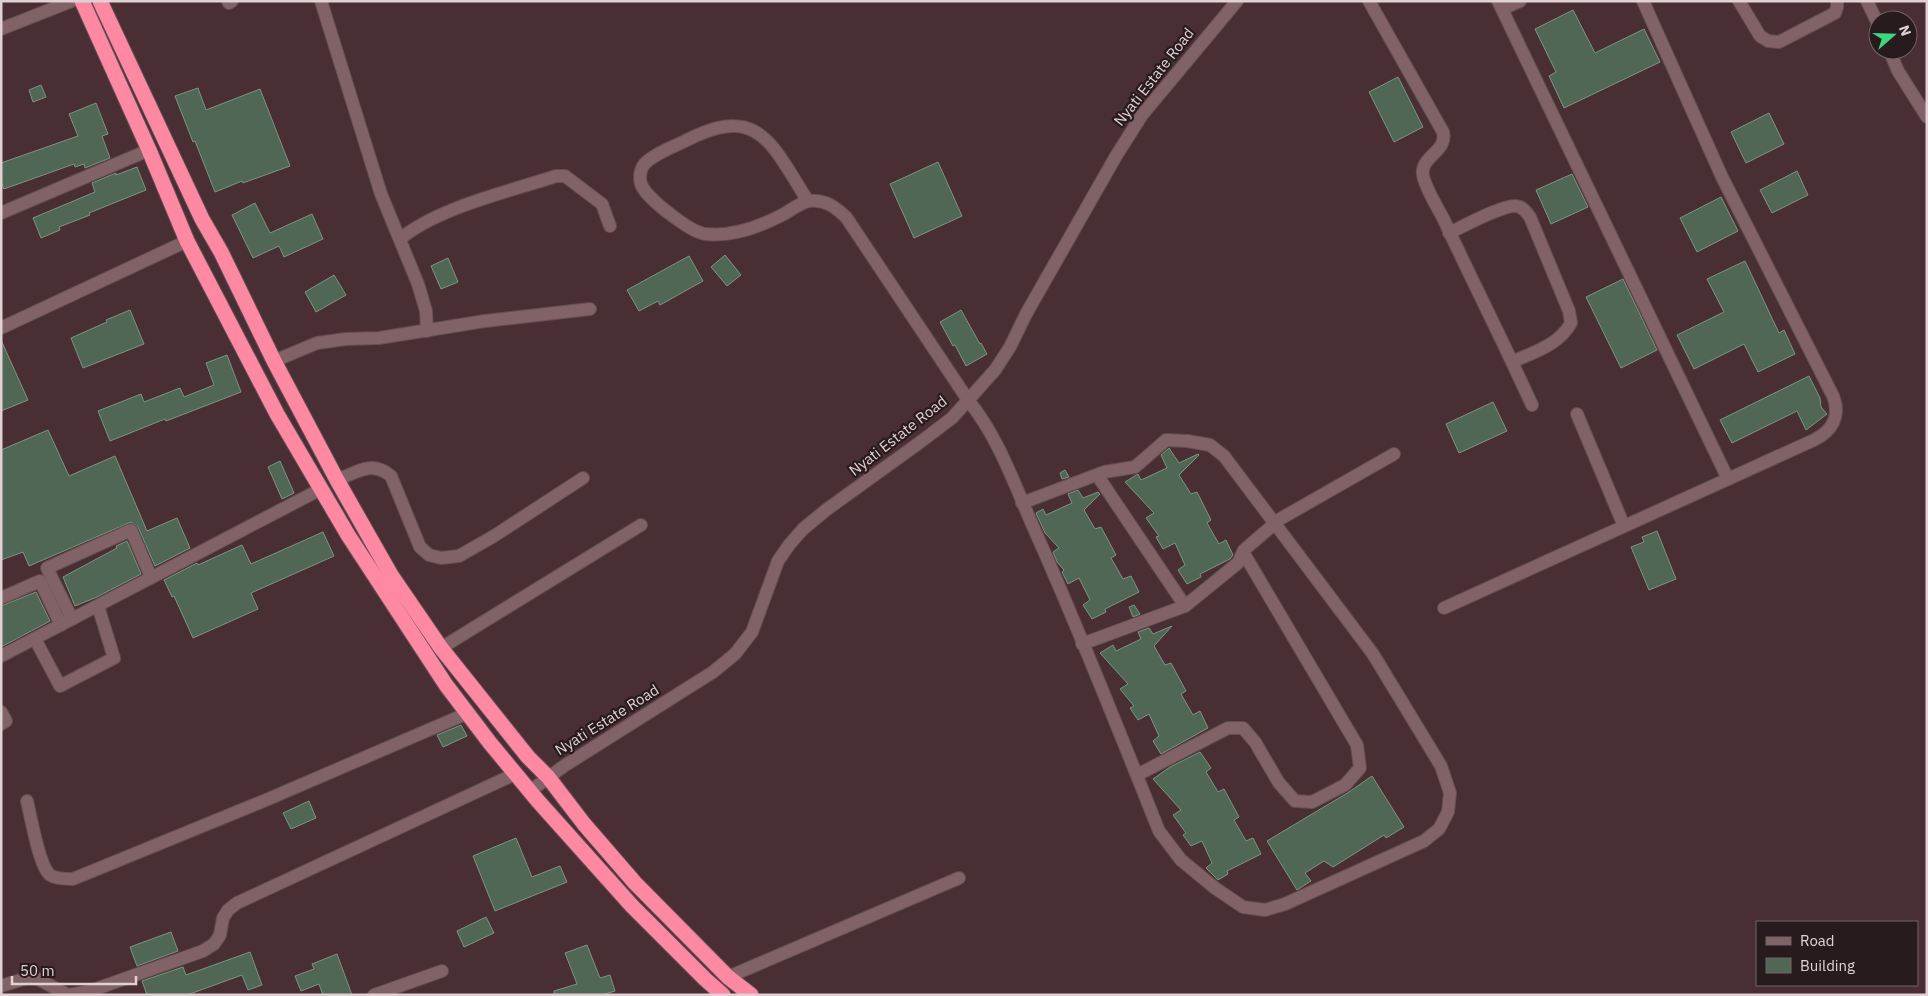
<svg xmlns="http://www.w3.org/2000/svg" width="1928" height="996" viewBox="0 0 1928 996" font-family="'IBM Plex Sans',sans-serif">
	<rect width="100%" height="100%" fill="#492e33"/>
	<g fill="#506756" stroke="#7c9582">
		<path d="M1573,10L1595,53L1644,29L1660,62L1564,108L1549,76L1556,72L1535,29Z"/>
		<path d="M1398,77L1423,127L1394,142L1369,92Z"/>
		<path d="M41,85L46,97L33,102L29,90Z"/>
		<path d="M198,88L206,110L260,89L290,166L243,183L242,181L215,192L195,141L193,142L175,96Z"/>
		<path d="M96,103L108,134L102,136L110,158L85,168L84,164L75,167L74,164L4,189L1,182V163L78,136L69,114Z"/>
		<path d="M1769,113L1784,144L1746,163L1731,132Z"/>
		<path d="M938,162L962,216L914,238L890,184Z"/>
		<path d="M137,167L146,190L89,213L90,215L59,227L60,230L41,238L33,218L95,192L92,183L116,173V175Z"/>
		<path d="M1797,171L1808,195L1772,213L1760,190Z"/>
		<path d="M1572,174L1588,207L1551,224L1536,190Z"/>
		<path d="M1721,197L1738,231L1697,252L1680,218Z"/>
		<path d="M255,203L270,233L312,214L323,239L284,257L279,246L253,258L232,215Z"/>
		<path d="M725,255L741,275L727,286L711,267Z"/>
		<path d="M689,256L703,281L660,305L658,301L639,311L627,290Z"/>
		<path d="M448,258L458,282L441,289L431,266Z"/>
		<path d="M1745,261L1779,333L1784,330L1795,354L1758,372L1744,344L1694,369L1677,335L1724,312L1707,279Z"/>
		<path d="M334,275L346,295L316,312L305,292Z"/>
		<path d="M1623,279L1657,350L1621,368L1586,297Z"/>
		<path d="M130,310L144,344L83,368L71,338L107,322L106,320Z"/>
		<path d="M961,310L980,344L981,343L987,354L966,366L955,345L953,346L940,322Z"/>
		<path d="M1,340L28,400L1,411Z"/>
		<path d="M227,355L241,392L166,421L165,419L110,441L98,411L141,394L144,402L180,388L184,397L214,385L206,363Z"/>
		<path d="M1809,376L1820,398L1821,407L1827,414L1806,430L1797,411L1732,443L1720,420Z"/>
		<path d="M1493,402L1507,431L1459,453L1446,424Z"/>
		<path d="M48,430L69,476L115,456L147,531L177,518L190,548L155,566L138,527L131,522L29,566L23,552L1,560V450Z"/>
		<path d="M1169,448L1179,463L1198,454L1199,455L1179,475L1191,494L1197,492L1211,520L1207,523L1219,544L1226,540L1233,555L1230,559L1200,574L1201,577L1187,584L1178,570L1185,565L1175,543L1163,549L1156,537L1159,536L1146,518L1154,513L1125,482L1138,474L1141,480L1167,468L1161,455Z"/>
		<path d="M280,461L294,493L282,499L268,467Z"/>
		<path d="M1065,470L1069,477L1062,479L1060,473Z"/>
		<path d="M1078,490L1083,498L1098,492L1100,494L1084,510L1095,529L1101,527L1116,555L1111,558L1123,579L1131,576L1139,592L1105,609L1106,612L1092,619L1083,605L1090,600L1079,578L1068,584L1062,572L1064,570L1057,562L1053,552L1059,548L1045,533L1036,513L1043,509L1046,515L1072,503L1068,494Z"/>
		<path d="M1657,531L1676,579L1649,590L1631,547L1644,542L1642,537Z"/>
		<path d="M323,532L334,556L251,593L258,609L193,638L174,596L172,597L164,580L197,563L198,565L242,545L251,564Z"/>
		<path d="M127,541L141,574L97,597L75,606L63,577L117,548L116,546Z"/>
		<path d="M36,592L50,621L1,647V606Z"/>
		<path d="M1134,605L1140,614L1133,617L1129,607Z"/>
		<path d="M1172,626L1154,646L1165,665L1171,663L1186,691L1181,694L1193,715L1200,711L1208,728L1161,754L1153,741L1159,736L1149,714L1138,720L1130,708L1134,706L1120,689L1128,684L1100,653L1113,645L1116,651L1141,639L1138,632L1149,628L1153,634Z"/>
		<path d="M461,725L467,736L443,747L437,735Z"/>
		<path d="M1200,752L1211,768L1206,772L1218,792L1224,789L1239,817L1234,820L1246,841L1253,838L1261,854L1227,871L1228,874L1218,880L1206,868L1212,863L1202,841L1191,846L1183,835L1186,833L1173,815L1181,810L1153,779L1170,767Z"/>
		<path d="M1372,776L1404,827L1386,838L1384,835L1333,867L1324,861L1305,873L1311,881L1297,890L1267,841L1349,792Z"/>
		<path d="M309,801L316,818L291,829L283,813Z"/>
		<path d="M516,838L532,877L560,866L567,882L495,911L473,856Z"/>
		<path d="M486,917L494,933L464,947L457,931Z"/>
		<path d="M171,932L178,951L137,966L130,947Z"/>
		<path d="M587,945L600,978L610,975L615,991L602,995H554V991L577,984L565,953Z"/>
		<path d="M250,952L262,985L248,990L242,975L187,995H147L142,981L183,967L186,975Z"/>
		<path d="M337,954L352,995H323L319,984L301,991L295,976L314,969L312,964Z"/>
	</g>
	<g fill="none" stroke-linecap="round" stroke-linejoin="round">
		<g stroke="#644e52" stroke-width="14">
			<g id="minor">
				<path d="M228,1L229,3L232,1"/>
				<path d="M321,1L381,194L418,284L426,311L427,331"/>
				<path d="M1369,1L1443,132C1448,152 1420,156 1423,175C1425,188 1438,208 1444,220C1466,268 1490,315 1512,362C1534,352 1559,345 1571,323L1569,311L1530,217C1526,211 1522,206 1515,206C1500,206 1464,226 1449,233"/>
				<path d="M1498,1L1728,479"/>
				<path d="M1739,1L1760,36L1768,41L1779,42L1835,13L1837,7V1"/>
				<path d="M1867,1L1878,24"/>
				<path d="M1502,9L1520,1"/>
				<path d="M1,29L72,1"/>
				<path d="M1889,50L1898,71L1927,117"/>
				<path d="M808,201C772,145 759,102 685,141C673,147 649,156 643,166C639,173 639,182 643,188C651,201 691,233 706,234C733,237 759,227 782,215C790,211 801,202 809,201C825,199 835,207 846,217L968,400C999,438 1015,486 1035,531C1079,629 1119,731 1159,831L1181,860L1215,888L1243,907L1265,910L1285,904L1424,841L1439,829L1448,812L1450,793L1441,766L1373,654L1224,456L1210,445L1187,441L1166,440L1135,467L1104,472L1022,503"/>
				<path d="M1,213L149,150"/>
				<path d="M400,239C439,207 508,192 556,176H565L602,204L610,226"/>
				<path d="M1,328L187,241"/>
				<path d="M274,361L317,343L346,339L379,338L485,321L590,309"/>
				<path d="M1512,362L1532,405"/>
				<path d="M1577,414L1624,526"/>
				<path d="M1097,475L1185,606"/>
				<path d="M337,480C357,472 372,460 391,476L420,547L429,555L441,558L459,556L494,536L583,478"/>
				<path d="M1,598L40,581L61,625"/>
				<path d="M1444,608L1814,440C1832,431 1841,416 1833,396L1722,177L1643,1"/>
				<path d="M72,619L47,568L131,530L151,577"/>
				<path d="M35,639L60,686L114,658L98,606"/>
				<path d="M1082,644L1185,606L1238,563L1244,550L1280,519L1394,454"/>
				<path d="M441,648L641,525"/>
				<path d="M1,656L321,489"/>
				<path d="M1,712L6,721L1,724"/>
				<path d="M1137,775L1228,728H1243L1255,742L1279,783L1295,801L1312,802L1345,785L1360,768L1357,745L1243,552"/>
				<path d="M530,791L564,766L713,672L735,654L752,632L778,561L789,545L803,529L826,510L919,443L952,418L995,370L1010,347L1026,314L1116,156L1142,115L1237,1"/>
				<path d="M27,801C31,817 39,866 50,875C56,879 66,879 73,879L266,800L468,713"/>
				<path d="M728,977L959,878"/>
				<path d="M1,986L27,978L38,979L68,995"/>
				<path d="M69,995L90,991L203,951L214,944L220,935L223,918L228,910L237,903L515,774"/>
				<path d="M374,995L442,971"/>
			</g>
		</g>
		<g stroke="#644e52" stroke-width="17">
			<g id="highway">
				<path d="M82,1L149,150L187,241L277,414L348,535L446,685L490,743L538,801L632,906L705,979L723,995"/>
				<path d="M100,1L202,219L221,252L274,361L337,480L391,575L441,648L528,757L548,777L584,824L635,883L728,977L751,995"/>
			</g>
		</g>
		<use href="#minor" stroke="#806267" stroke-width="12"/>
		<use href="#highway" stroke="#ff88a2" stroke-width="15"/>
	</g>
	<g text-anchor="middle" stroke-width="4.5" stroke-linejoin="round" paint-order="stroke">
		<g font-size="15" fill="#e2d1d4" stroke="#271b1d">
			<text transform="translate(1154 77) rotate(-52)" y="5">Nyati Estate Road</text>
			<text transform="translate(898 436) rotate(-38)" y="5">Nyati Estate Road</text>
			<text transform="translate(607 720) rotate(-32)" y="5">Nyati Estate Road</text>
		</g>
	</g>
	<rect width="1928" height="996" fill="none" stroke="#e2d1d4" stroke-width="5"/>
	<rect x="1756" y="921" width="162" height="65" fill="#271b1d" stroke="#726466"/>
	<rect x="1766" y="937" width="25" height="8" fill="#806267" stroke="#726466"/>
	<text x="1800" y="946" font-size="15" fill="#e2d1d4">Road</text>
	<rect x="1766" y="958" width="25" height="15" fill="#506756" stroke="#726466"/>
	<text x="1800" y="971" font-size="15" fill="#e2d1d4">Building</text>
	<g transform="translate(1893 35) rotate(70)"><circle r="24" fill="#271b1d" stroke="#726466"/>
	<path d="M0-4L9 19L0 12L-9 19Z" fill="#40d77c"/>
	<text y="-8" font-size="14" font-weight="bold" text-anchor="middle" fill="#e2d1d4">N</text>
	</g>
	<path d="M12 976v8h124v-8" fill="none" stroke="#e2d1d4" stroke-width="2.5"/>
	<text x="20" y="976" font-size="15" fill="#e2d1d4" stroke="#271b1d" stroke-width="4" paint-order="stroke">50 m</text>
</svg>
